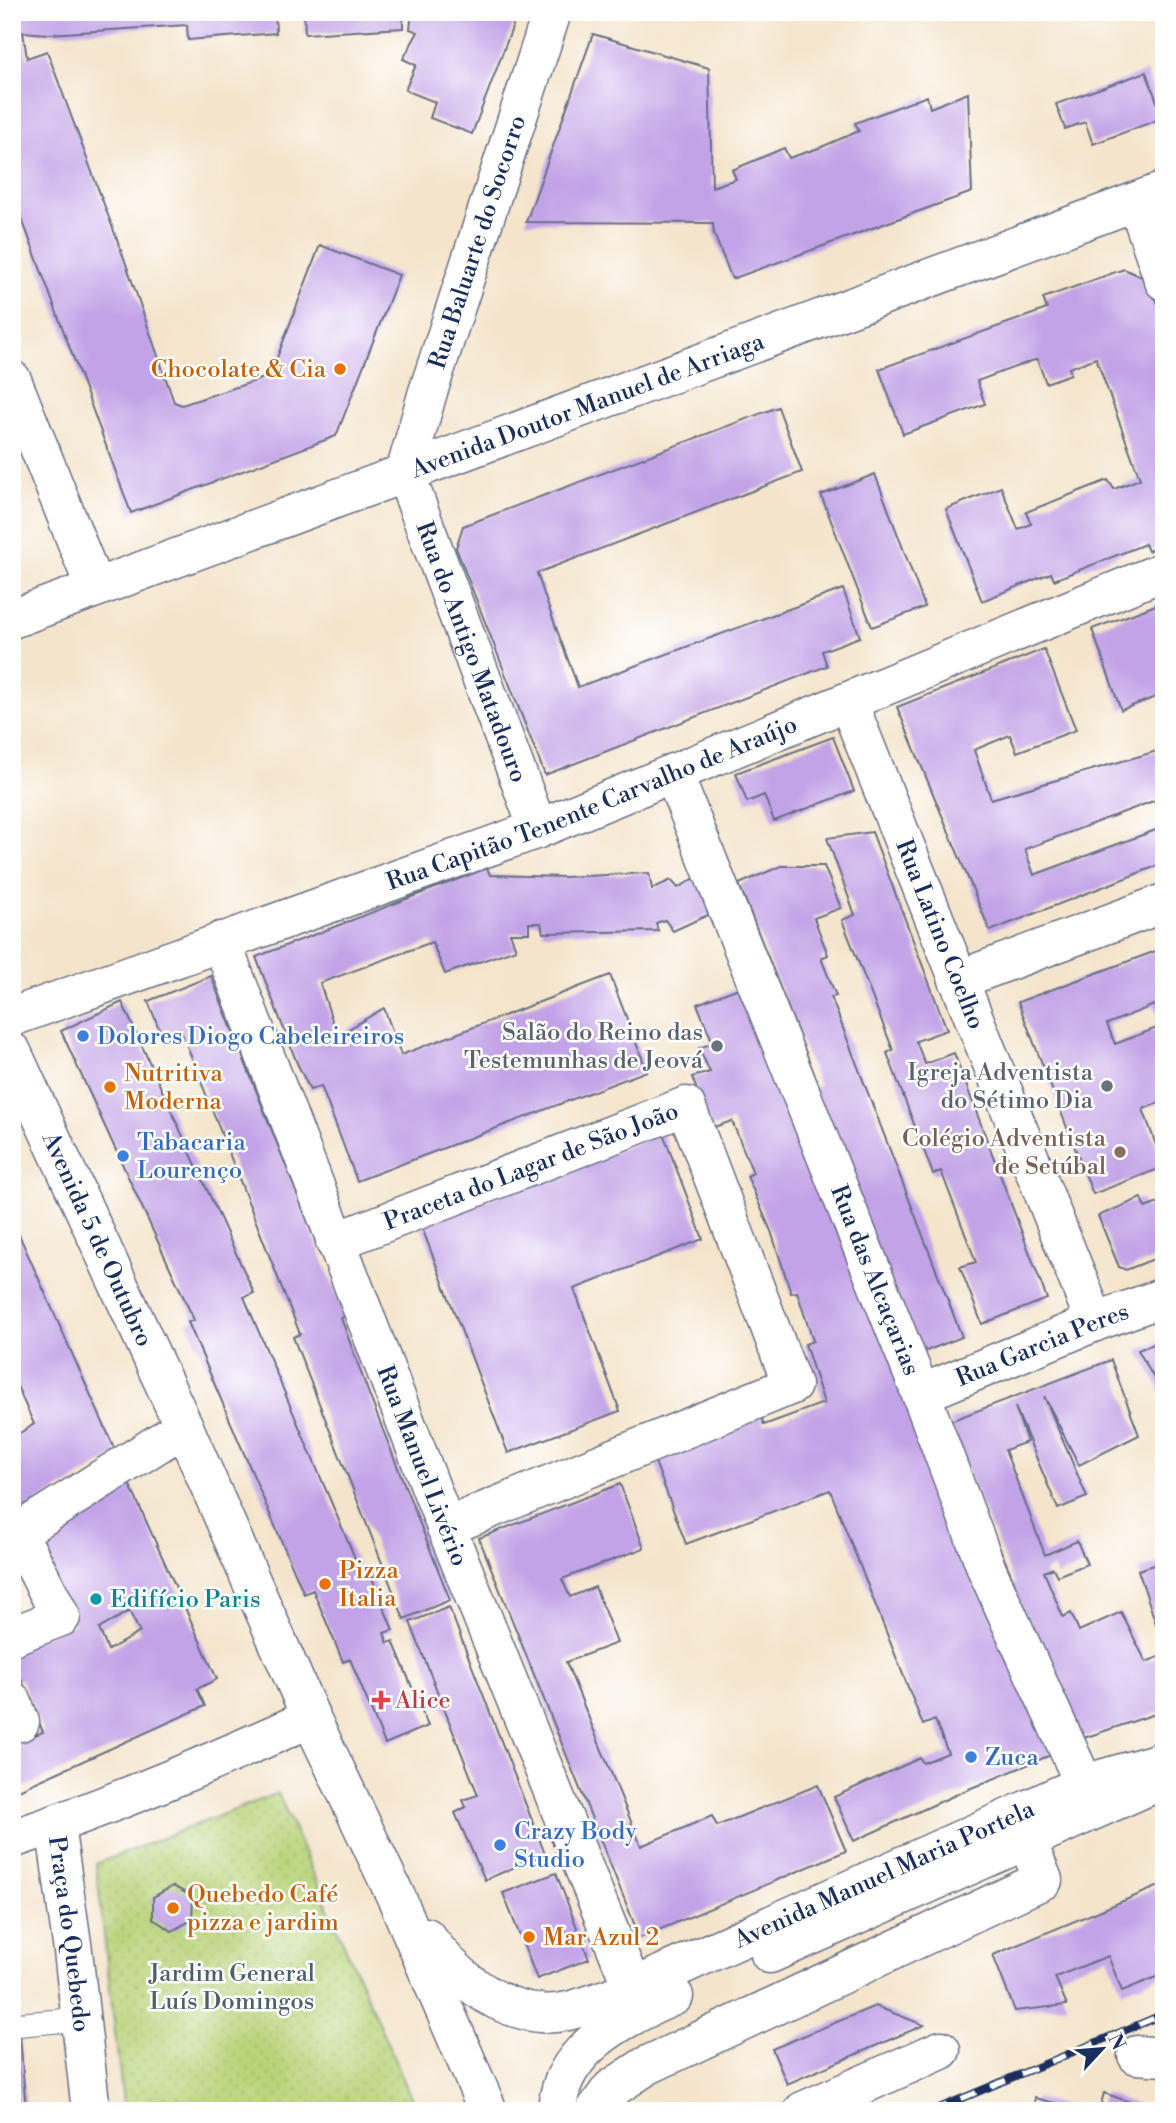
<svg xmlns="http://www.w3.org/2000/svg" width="1176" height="2123" viewBox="0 0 1176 2123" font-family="'Libre Bodoni',serif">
	<defs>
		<pattern id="garden-dots" width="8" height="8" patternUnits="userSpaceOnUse" patternTransform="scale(1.75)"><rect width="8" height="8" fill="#b9d47a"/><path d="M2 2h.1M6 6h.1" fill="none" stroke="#9eb66c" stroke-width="1.8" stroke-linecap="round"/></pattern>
	</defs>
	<rect width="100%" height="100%" fill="#fff"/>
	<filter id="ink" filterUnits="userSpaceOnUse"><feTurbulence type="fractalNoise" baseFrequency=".0143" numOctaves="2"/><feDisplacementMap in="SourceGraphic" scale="14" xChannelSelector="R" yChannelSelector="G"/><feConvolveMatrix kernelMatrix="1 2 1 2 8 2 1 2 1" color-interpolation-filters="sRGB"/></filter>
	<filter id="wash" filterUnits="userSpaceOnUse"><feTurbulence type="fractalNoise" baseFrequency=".00686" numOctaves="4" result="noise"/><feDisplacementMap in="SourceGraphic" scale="28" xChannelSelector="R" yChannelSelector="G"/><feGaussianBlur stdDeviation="1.57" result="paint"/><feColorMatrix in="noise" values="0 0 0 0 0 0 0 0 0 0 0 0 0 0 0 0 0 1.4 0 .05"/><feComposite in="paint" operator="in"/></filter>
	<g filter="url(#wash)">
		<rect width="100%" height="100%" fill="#f4e4cb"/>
		<path fill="url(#garden-dots)" stroke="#6a826c" stroke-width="2" d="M278,1793L417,2111H124L96,1864Z"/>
		<g id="blocks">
			<g fill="#c2a3e7" fill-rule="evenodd">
				<path d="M12,12H275L276,33L188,40L187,25L49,34L23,32L27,58L47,51L125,261L174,402L182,405L270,376L320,245L399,275L336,436L131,513L12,192Z"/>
				<path d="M304,12H403V28L305,34Z"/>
				<path d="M412,12H518L472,134L430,118L435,102L405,90L416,65L403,59L418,32L410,29Z"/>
				<path d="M593,34L709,68L712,187L736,179L732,170L784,148L789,158L819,148L859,131L855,123L927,96L930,108L968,93L972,192L732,279L714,234L713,223L526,222Z"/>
				<path d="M1146,72L1163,118L1093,144L1085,122L1065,129L1056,104Z"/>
				<path d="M1124,269L1149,280L1164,321V545L1148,551L1145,544L1054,580L1051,573L982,601L946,509L1001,487L1018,529L1031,524L1026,512L1108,480L1114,489L1140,479L1096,358L1069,368L1071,374L1046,383L1037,359L977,381L985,404L903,434L879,369L1047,309L1043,298Z"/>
				<path d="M778,407L802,472L537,573L547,603L578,687L843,589L860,637L822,651L827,666L545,775L456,548L463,526Z"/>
				<path d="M875,474L925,607L872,627L821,495Z"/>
				<path d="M1164,602V694L1121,710L1092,629Z"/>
				<path d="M1044,649L1076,730L1017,752L1010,735L974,750L991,799L1164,749V797L1025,849L1034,875L1164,827V863L990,931L897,707Z"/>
				<path d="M833,737L854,791L774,821L764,795L747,802L736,773Z"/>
				<path d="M872,832L947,1030L916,1041L925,1064L954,1053L1047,1299L982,1324L960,1267L976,1262L941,1171L933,1174L887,1053L893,1050L842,920L855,915L827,838Z"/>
				<path d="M781,866H824L841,908L814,918L828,955L821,958L836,996L831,997L962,1337L916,1355L813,1088L819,1086L739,884Z"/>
				<path d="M487,868L490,875L564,877L649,873L652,889L671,880L678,888L700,875L721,909L673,931L665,920L656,923L658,931L543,933L541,923H529V933H510L516,949L445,974L432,942L320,983L337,1036L384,1008L401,1055L610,975L647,1071L357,1181L321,1086L310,1090L297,1063L256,957Z"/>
				<path d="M1164,948V1101L1143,1109L1164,1167L1093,1194L1018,1002ZM1154,1005L1162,1026L1115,1044L1107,1024Z"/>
				<path d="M211,976L345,1316L341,1318L370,1397L450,1600L404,1619L293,1337L300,1334L180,1028L162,1036L148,1001Z"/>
				<path d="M746,985L1051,1755L964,1791L854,1841L834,1797L920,1758L923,1763L948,1753L935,1720L923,1725L830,1490L686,1544L651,1451L759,1410L764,1425L824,1403L805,1344L813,1341L797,1292L791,1293L771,1231L747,1176L753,1173L732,1121L711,1128L692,1077L710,1072L699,1048L713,1043L697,1004Z"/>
				<path d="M122,1002L254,1293L244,1297L360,1570L367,1566L393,1630L384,1633L388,1643L393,1641L428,1726L385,1744L350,1659L343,1662L313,1590L304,1594L188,1322L194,1320L61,1031Z"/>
				<path d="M663,1133L703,1239L574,1289L620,1411L508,1453L421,1225Z"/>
				<path d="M1141,1198L1145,1208L1164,1201V1255L1126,1270L1119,1267L1098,1216Z"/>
				<path d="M12,1219L117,1454L12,1518V1438L34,1424L12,1375Z"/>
				<path d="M1164,1340V1396L1138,1350Z"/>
				<path d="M1111,1360L1139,1435L1079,1465L1044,1396L1087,1497L1058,1509L1015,1407L1027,1442L1005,1450L1045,1555L1077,1541L1087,1564L1057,1576L1053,1568L1044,1572L1063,1617L1071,1613L1079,1631L1121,1612L1146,1662L1164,1655V1711L1081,1739L1011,1586L1015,1584L964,1464L950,1421Z"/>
				<path d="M129,1483L217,1679L197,1689L205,1706L12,1793V1744L43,1732L21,1679L12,1683V1649L74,1624L30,1546ZM129,1611L140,1632L108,1650L99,1629Z"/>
				<path d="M620,1484L644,1548L562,1579L570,1597L595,1587L617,1643L566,1662L641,1846L712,1816L717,1826L818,1785L846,1851L640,1938L479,1538Z"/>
				<path d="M1164,1562V1645H1163L1138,1570Z"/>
				<path d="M449,1607L545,1854L485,1880L455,1813L466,1807L463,1800L478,1795L410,1622Z"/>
				<path d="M556,1873L589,1959L537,1979L503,1893Z"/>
				<path d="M1164,1884V1940L1161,1941L1164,1947V1974L1122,1991L1108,1956L1055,1977L1067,2005L1015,2011L993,1955Z"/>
				<path d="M173,1886L193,1897L192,1920L172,1931L153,1919V1897Z"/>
				<path d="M875,2006L924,2025L787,2084L772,2049Z"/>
				<path d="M20,2035L26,2111H21L17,2055L12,2056V2036Z"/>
				<path d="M1104,2093L1152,2110V2111H1099Z"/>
				<path d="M1035,2098L1082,2110L1081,2111H1032Z"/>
			</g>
		</g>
	</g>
	<g filter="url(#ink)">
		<use href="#blocks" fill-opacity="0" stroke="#676e84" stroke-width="2"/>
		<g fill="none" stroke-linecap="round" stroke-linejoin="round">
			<g stroke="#676e84" stroke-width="25">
				<path id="lane" d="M12,2025L81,2019"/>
			</g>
			<g stroke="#676e84" stroke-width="41">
				<g id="street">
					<path d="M1137,202L1164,281"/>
					<path d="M12,380L95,588"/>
					<path id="s1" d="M405,473L427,395L552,12"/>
					<path id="s2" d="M405,473L538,829"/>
					<path id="s3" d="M12,619L1164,191"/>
					<path id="s4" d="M848,702L1095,1322"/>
					<path id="s5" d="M673,773L921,1394L987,1570L1084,1784"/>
					<path id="s6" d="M221,941L446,1527L632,1987"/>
					<path d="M958,980L1164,903"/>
					<path id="s7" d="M12,1017L538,829L1164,571"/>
					<path id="s8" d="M335,1242L686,1106L792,1385L446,1527"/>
					<path id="s9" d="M921,1394L1095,1322L1164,1297"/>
					<path d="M12,1530L25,1547L61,1617L12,1636"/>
					<path d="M15,1534L184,1427"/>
					<path d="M12,1701L20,1722"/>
					<path id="s10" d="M55,1825L73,1951L91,2111"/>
					<path d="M12,1839C114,1805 213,1762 311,1718"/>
					<path d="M1137,2055L1164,2057"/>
					<path d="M595,2111L611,2089L646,2066L1043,1880L1027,1841"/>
					<path d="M803,2111L941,2050"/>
				</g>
			</g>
			<g stroke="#676e84" stroke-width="41">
				<g id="secondary">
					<path id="s11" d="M12,1052L184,1427L311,1718L397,1899L488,2111"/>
					<path id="s12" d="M426,1937C454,1974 491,2008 540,2013C563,2016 587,2005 609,1998L1084,1784L1164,1761"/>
					<path d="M770,1954L1160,1781"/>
					<path d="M556,2111C558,2101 560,2088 565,2078C584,2037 634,2013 674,1996"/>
				</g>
			</g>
			<use href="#lane" stroke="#fff" stroke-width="23"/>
			<use href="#street" stroke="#fff" stroke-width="38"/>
			<use href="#secondary" stroke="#fff" stroke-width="38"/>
			<g stroke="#1b2f5e" stroke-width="8">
				<path id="rail" d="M932,2111L1164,2014"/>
			</g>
			<use href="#rail" stroke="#fff" stroke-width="5" stroke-dasharray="16" stroke-linecap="butt"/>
		</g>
	</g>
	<g fill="#e8710a" stroke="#fff" stroke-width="2.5">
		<circle cx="340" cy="369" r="7"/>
		<circle cx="110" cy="1087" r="7"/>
		<circle cx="325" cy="1584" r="7"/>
		<circle cx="173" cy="1908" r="7"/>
		<circle cx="529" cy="1937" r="7"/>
	</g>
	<g fill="#3f7fe0" stroke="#fff" stroke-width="2.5">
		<circle cx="83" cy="1036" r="7"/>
		<circle cx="123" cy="1156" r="7"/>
		<circle cx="971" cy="1757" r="7"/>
		<circle cx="500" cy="1845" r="7"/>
	</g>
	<g fill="#6b7280" stroke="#fff" stroke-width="2.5">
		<circle cx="717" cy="1046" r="7"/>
		<circle cx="1107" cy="1086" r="7"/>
	</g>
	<circle fill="#8d6e63" stroke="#fff" stroke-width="2.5" cx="1120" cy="1152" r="7"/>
	<circle fill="#0f9aa8" stroke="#fff" stroke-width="2.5" cx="96" cy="1599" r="7"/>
	<path fill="#e0444e" stroke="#fff" stroke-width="2.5" d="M377.5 1689.5h7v7h7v7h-7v7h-7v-7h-7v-7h7z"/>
	<g text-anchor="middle" stroke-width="5" stroke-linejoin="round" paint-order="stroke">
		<g font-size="24" fill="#1b2f5e" stroke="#fff">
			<text dy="8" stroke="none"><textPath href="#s1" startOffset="242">Rua Baluarte do Socorro</textPath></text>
			<text dy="8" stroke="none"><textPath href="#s3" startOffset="614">Avenida Doutor Manuel de Arriaga</textPath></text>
			<text dy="8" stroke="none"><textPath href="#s2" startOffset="191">Rua do Antigo Matadouro</textPath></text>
			<text dy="8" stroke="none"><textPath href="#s7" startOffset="618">Rua Capitão Tenente Carvalho de Araújo</textPath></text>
			<text dy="8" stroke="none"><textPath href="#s4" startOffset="250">Rua Latino Coelho</textPath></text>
			<text dy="8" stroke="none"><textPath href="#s8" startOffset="210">Praceta do Lagar de São João</textPath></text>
			<text dy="8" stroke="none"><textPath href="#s11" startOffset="206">Avenida 5 de Outubro</textPath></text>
			<text dy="8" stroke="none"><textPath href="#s5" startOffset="546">Rua das Alcaçarias</textPath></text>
			<text dy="8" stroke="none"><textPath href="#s9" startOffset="131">Rua Garcia Peres</textPath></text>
			<text dy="8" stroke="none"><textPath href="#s6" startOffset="562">Rua Manuel Livério</textPath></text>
			<text dy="8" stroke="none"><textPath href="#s12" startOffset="514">Avenida Manuel Maria Portela</textPath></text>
			<text dy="8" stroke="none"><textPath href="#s10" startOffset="110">Praça do Quebedo</textPath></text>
		</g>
		<g font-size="24" fill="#c56008" stroke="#fff" text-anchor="start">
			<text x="326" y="377" text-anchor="end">Chocolate &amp; Cia</text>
			<text x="124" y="1081">Nutritiva<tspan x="124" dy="28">Moderna</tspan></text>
			<text x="339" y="1578">Pizza<tspan x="339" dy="28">Italia</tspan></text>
			<text x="187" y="1902">Quebedo Café<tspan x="187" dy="28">pizza e jardim</tspan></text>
			<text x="543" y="1945">Mar Azul 2</text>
		</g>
		<g font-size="24" fill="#5b616d" stroke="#fff" text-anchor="end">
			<text x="703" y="1040">Salão do Reino das<tspan x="703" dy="28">Testemunhas de Jeová</tspan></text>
			<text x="1093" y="1080">Igreja Adventista<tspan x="1093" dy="28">do Sétimo Dia</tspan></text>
		</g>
		<g font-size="24" fill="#366cbe" stroke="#fff" text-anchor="start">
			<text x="97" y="1044">Dolores Diogo Cabeleireiros</text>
			<text x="137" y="1150">Tabacaria<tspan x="137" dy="28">Lourenço</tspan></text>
			<text x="985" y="1765">Zuca</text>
			<text x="514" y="1839">Crazy Body<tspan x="514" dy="28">Studio</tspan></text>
		</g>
		<g font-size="24" fill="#785e54" stroke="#fff" text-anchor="end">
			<text x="1106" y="1146">Colégio Adventista<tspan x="1106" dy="28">de Setúbal</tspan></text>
		</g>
		<g font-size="24" fill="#0d838f" stroke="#fff" text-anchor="start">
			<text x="110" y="1607">Edifício Paris</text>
		</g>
		<g font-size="24" fill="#be3a42" stroke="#fff" text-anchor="start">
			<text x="395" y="1708">Alice</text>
		</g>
		<g font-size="24" fill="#4a6166" stroke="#fff">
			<text x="232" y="1981">Jardim General<tspan x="232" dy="28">Luís Domingos</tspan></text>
		</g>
	</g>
	<rect width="1176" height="2123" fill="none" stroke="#fff" stroke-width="42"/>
	<g transform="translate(1102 2049) rotate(64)" stroke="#ffffff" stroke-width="5" paint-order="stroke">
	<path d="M0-5L12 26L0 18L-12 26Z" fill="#1b2f5e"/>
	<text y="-10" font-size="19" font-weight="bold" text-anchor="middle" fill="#1b2f5e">N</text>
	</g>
</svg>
